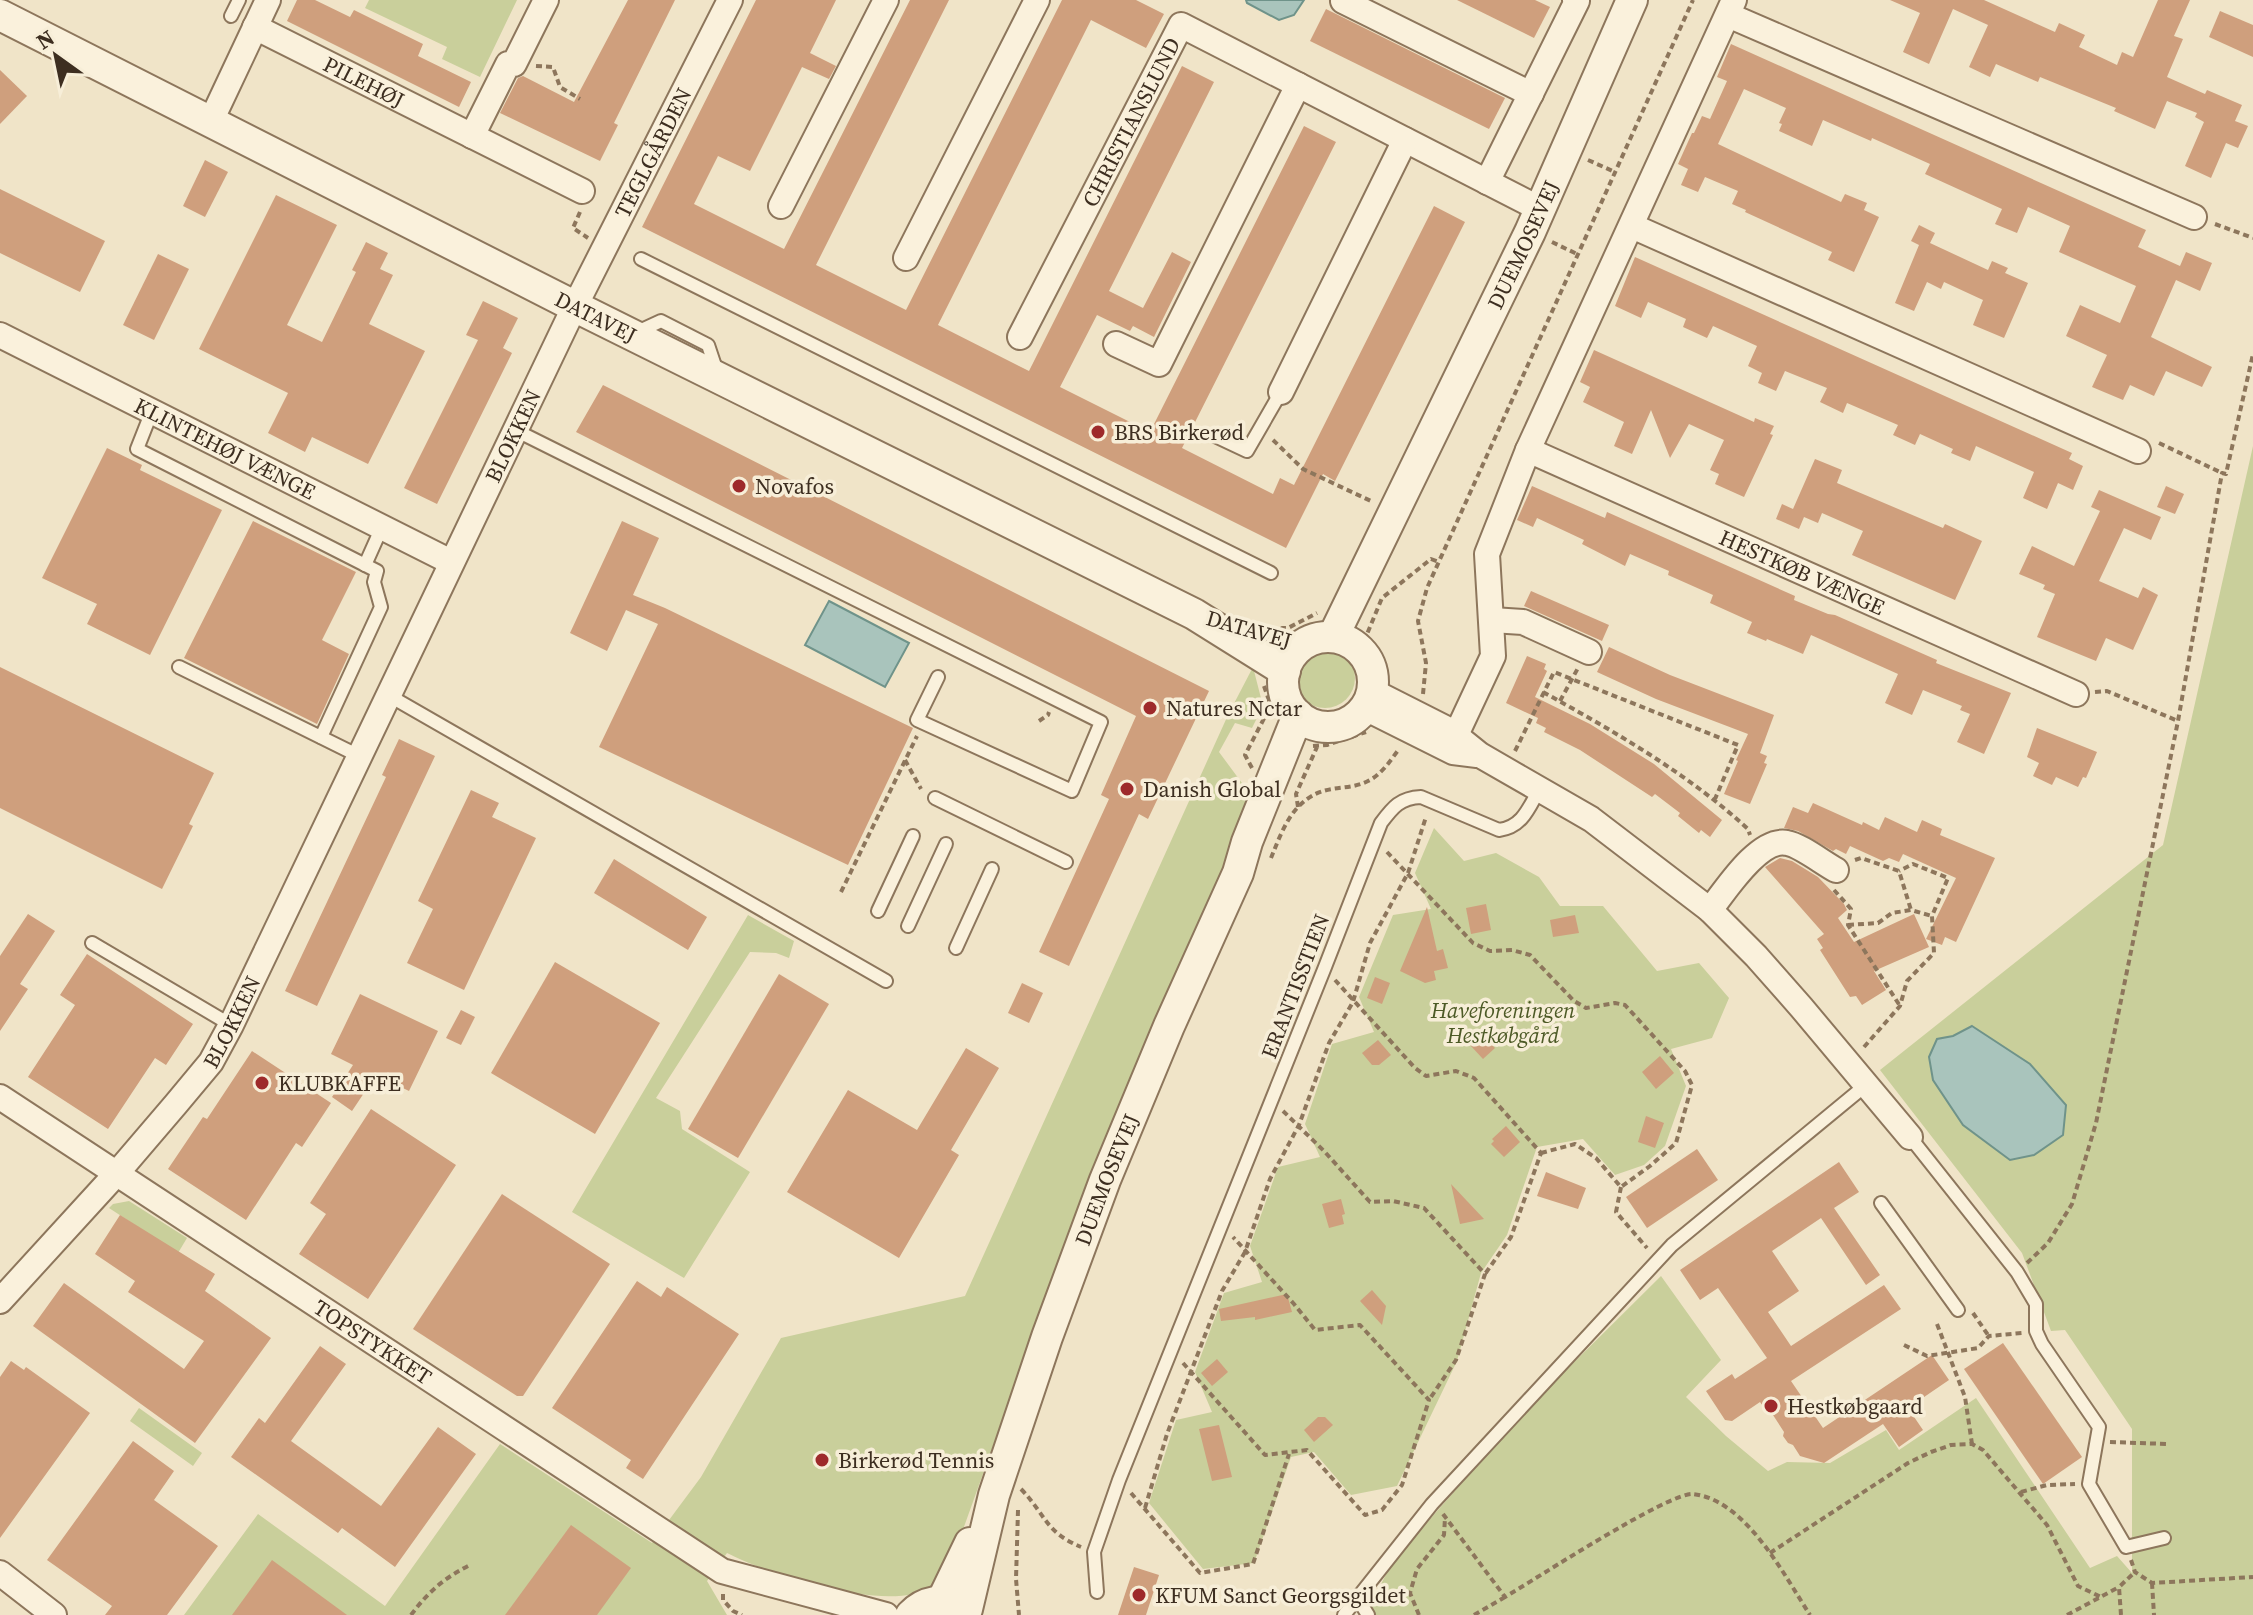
<svg xmlns="http://www.w3.org/2000/svg" width="2253" height="1615" viewBox="0 0 2253 1615" font-family="'Source Serif 4',serif">
	<rect width="100%" height="100%" fill="#f0e4c8"/>
	<g fill="#c9cf9b">
		<path d="M369,0H517L480,77L442,59L447,47L365,8Z"/>
		<path d="M2253,446V1615H1365L1393,1561L1528,1408L1661,1276L1721,1360L1686,1397L1726,1436L1768,1471L1787,1462L1830,1463L1886,1430L1899,1450L1976,1398L2090,1568L2117,1556L2132,1573V1429L2065,1330L2051,1331L2022,1253L1880,1070L2163,845Z"/>
		<circle cx="1325" cy="678" r="30"/>
		<path d="M1253,667L1263,706L1252,728L1235,723L1219,752L1253,798L1088,1182L956,1549C950,1560 943,1578 934,1586C890,1615 773,1576 727,1553L707,1581L727,1615H184L258,1514L385,1606L500,1444L652,1543L701,1477L781,1338L965,1296L1228,715Z"/>
		<path d="M1434,828L1464,861L1496,853L1539,877L1560,906H1603L1657,971L1699,963L1729,998L1712,1038L1671,1049L1686,1086L1665,1146L1644,1165L1615,1175L1583,1139L1537,1147L1507,1235L1481,1273L1457,1361L1397,1486L1351,1495L1314,1452L1291,1457L1254,1563L1203,1569L1149,1503L1176,1420L1212,1412L1195,1372L1224,1293L1262,1282L1250,1246L1278,1167L1320,1157L1305,1124L1332,1044L1374,1032L1359,997L1393,915L1431,909L1415,873Z"/>
		<path d="M748,915L794,941L789,958L776,953L750,952L656,1098L680,1111L682,1129L750,1172L684,1278L572,1212Z"/>
		<path d="M129,1201L187,1238L178,1253L109,1208L113,1204Z"/>
		<path d="M139,1408L202,1453L193,1466L130,1421Z"/>
	</g>
	<g fill="#a9c4bc" stroke="#6f938a" stroke-width="2">
		<path d="M1246,0H1304L1294,15L1279,20L1247,3Z"/>
		<path d="M829,601L909,643L885,687L805,645Z"/>
		<path d="M1972,1026L2030,1064L2066,1105L2063,1135L2034,1155L2010,1160L1963,1125L1933,1080L1929,1057L1937,1039L1953,1036Z"/>
	</g>
	<g fill="#cf9f7d">
		<path d="M297,0H315L350,17L354,10L423,44L418,56L471,82L459,107L287,21Z"/>
		<path d="M628,0H675L614,123L618,125L600,161L500,113L518,78L523,76L574,102Z"/>
		<path d="M756,0H836L810,53L836,66L829,79L802,67L750,171L718,156L694,204L784,249L910,0H949L816,265L906,310L1062,0H1136L1164,14L1146,48L1091,20L938,325L1029,371L1182,66L1214,82L1109,291L1143,308L1172,252L1191,262L1154,337L1133,326L1130,331L1097,315L1060,387L1150,432L1304,126L1336,142L1182,448L1273,494L1280,478L1294,485L1434,206L1465,222L1335,481L1323,474L1286,548L642,227Z"/>
		<path d="M1457,0H1535L1550,7L1534,38Z"/>
		<path d="M1890,0H1984L2055,32L2059,23L2085,35L2079,47L2117,65L2122,52L2133,57L2158,0H2190L2174,36L2183,39L2167,77L2205,94L2207,90L2242,105L2235,121L2248,126L2238,148L2226,143L2211,178L2185,166L2204,122L2195,117L2197,113L2167,101L2155,129L2114,111L2116,108L2040,77L2038,82L1996,64L1990,77L1969,67L1988,25L1953,9L1929,64L1903,52L1920,13Z"/>
		<path d="M1326,9L1505,98L1489,129L1310,41Z"/>
		<path d="M2220,11L2253,25V57L2209,37Z"/>
		<path d="M1731,44L2146,230L2138,247L2180,266L2186,252L2212,263L2200,291L2176,280L2151,337L2212,367L2202,387L2166,371L2154,396L2130,385L2123,400L2092,387L2107,355L2066,336L2080,305L2120,323L2136,286L2059,252L2070,226L2028,207L2017,233L1995,224L2002,209L1925,174L1930,164L1872,138L1871,141L1823,120L1812,146L1779,131L1782,124L1779,123L1786,108L1744,89L1718,144L1841,202L1845,194L1867,203L1864,210L1879,217L1854,272L1828,260L1832,252L1745,212L1746,210L1732,204L1738,191L1705,177L1698,192L1681,185L1688,169L1678,164L1692,133H1694L1702,116L1710,119L1727,81L1717,77Z"/>
		<path d="M0,70L27,96L0,124Z"/>
		<path d="M205,160L228,172L205,217L183,206Z"/>
		<path d="M0,189L105,241L80,292L0,253Z"/>
		<path d="M276,195L337,225L287,325L322,342L356,272L352,270L366,242L388,253L380,269L393,275L369,324L425,351L368,464L312,437L305,452L268,433L288,393L199,349Z"/>
		<path d="M1919,225L1935,233L1930,243L1988,270L1992,261L2008,268L2005,273L2028,283L2004,338L1973,325L1983,300L1944,282L1941,289L1927,282L1914,311L1895,303L1919,245L1911,241Z"/>
		<path d="M158,254L189,269L154,340L123,325Z"/>
		<path d="M1635,257L2072,453L2069,459L2083,466L2073,490L2058,483L2047,509L2023,498L2034,472L1976,446L1970,461L1951,453L1953,449L1920,434L1915,445L1893,435L1898,425L1847,403L1843,413L1820,402L1827,388L1785,371L1776,391L1758,383L1762,373L1748,366L1757,346L1713,326L1707,338L1683,327L1686,319L1648,302L1641,318L1615,306Z"/>
		<path d="M483,301L518,318L503,348L512,353L437,504L404,488L478,340L466,335Z"/>
		<path d="M1594,350L1754,422L1755,418L1774,426L1770,434L1773,435L1744,497L1715,484L1719,474L1710,470L1724,440L1689,424L1670,458L1651,410L1632,454L1614,446L1624,422L1583,402L1590,387L1580,382Z"/>
		<path d="M603,385L1209,691L1148,819L1139,814L1069,966L1039,952L1109,799L1101,795L1136,716L576,432Z"/>
		<path d="M107,448L142,465L140,470L222,510L150,655L87,624L97,604L42,578Z"/>
		<path d="M1815,459L1842,470L1837,483L1943,528L1945,524L1982,541L1955,600L1852,555L1863,531L1822,513L1818,523L1804,517L1799,529L1776,519L1782,504L1793,509Z"/>
		<path d="M1532,486L1605,518L1607,512L1795,596L1794,600L1828,614L1835,615L1937,660L1936,663L2011,693L1984,754L1957,742L1970,714L1960,710L1962,706L1923,690L1912,715L1885,703L1898,674L1811,635L1803,654L1767,639L1766,641L1747,633L1752,622L1710,603L1713,595L1668,575L1669,571L1630,554L1625,566L1582,544L1584,540L1537,518L1533,527L1517,520Z"/>
		<path d="M2166,486L2184,494L2175,514L2157,507Z"/>
		<path d="M2099,490L2161,517L2151,540L2124,528L2099,581L2138,598L2143,587L2158,595L2133,650L2106,638L2096,661L2037,637L2055,594L2043,589L2045,585L2019,574L2032,546L2074,566L2100,511L2091,507Z"/>
		<path d="M253,521L356,572L322,640L349,654L317,724L184,658Z"/>
		<path d="M622,521L659,538L633,595L665,608L913,728L848,865L599,747L658,624L626,610L607,651L570,633Z"/>
		<path d="M1531,591L1609,625L1602,641L1524,606Z"/>
		<path d="M1609,647L1670,675L1774,715L1760,753L1767,756L1764,763L1767,764L1750,804L1724,794L1738,761L1736,760L1748,734L1656,699L1597,672Z"/>
		<path d="M1527,656L1546,664L1544,669L1547,671L1535,697L1590,724L1654,764L1722,820L1710,837L1701,830L1699,833L1678,816L1680,813L1655,794L1652,797L1580,750L1544,732L1546,728L1536,723L1538,718L1506,703Z"/>
		<path d="M0,667L214,773L189,824L193,826L162,889L0,808Z"/>
		<path d="M2037,728L2097,752L2086,778L2083,777L2078,787L2056,777L2052,785L2033,776L2039,763L2027,757Z"/>
		<path d="M399,739L435,756L317,1006L285,991L386,777L382,775Z"/>
		<path d="M471,790L499,803L492,817L536,838L464,990L407,963L433,909L418,901Z"/>
		<path d="M1813,803L1862,825L1863,822L1879,830L1885,817L1917,832L1922,820L1942,829L1940,835L1995,858L1956,942L1945,937L1942,945L1926,939L1956,878L1903,854L1899,862L1889,858L1883,861L1850,846L1846,854L1836,849L1833,851L1798,831L1784,828L1793,807L1808,813Z"/>
		<path d="M1780,858L1792,861L1818,877L1844,904L1847,910L1838,918L1854,942L1914,914L1929,947L1874,971L1886,990L1862,1005L1856,996L1850,997L1820,950L1823,948L1817,939L1824,934L1765,867Z"/>
		<path d="M614,859L707,917L688,950L594,893Z"/>
		<path d="M1486,904L1491,930L1471,934L1466,908Z"/>
		<path d="M1427,907L1437,951L1443,949L1448,968L1434,971L1436,980L1425,983L1400,971Z"/>
		<path d="M28,914L55,931L20,984L28,989L0,1031V956Z"/>
		<path d="M1575,915L1579,933L1553,937L1550,920Z"/>
		<path d="M87,954L193,1024L166,1065L155,1058L108,1129L28,1077L75,1005L60,995Z"/>
		<path d="M555,962L660,1023L595,1134L491,1073Z"/>
		<path d="M779,974L829,1004L738,1158L688,1129Z"/>
		<path d="M1375,977L1390,983L1382,1004L1367,998Z"/>
		<path d="M1022,983L1043,993L1029,1023L1008,1013Z"/>
		<path d="M360,994L438,1031L409,1091L376,1075L352,1111L332,1097L353,1065L331,1054Z"/>
		<path d="M461,1010L475,1017L461,1045L446,1038Z"/>
		<path d="M1482,1034L1495,1048L1483,1059L1470,1045Z"/>
		<path d="M1378,1040L1391,1055L1379,1065H1372L1362,1053Z"/>
		<path d="M966,1048L999,1068L951,1150L959,1155L899,1258L787,1192L848,1090L917,1130Z"/>
		<path d="M252,1051L331,1103L302,1147L296,1143L246,1220L168,1169L203,1117L207,1119Z"/>
		<path d="M1660,1056L1674,1073L1656,1089L1642,1072Z"/>
		<path d="M371,1109L456,1165L368,1299L299,1254L326,1214L310,1203Z"/>
		<path d="M1646,1116L1664,1123L1655,1148L1638,1142Z"/>
		<path d="M1506,1126L1520,1142L1504,1157L1491,1144L1494,1141L1492,1139Z"/>
		<path d="M1697,1149L1718,1180L1647,1228L1626,1197Z"/>
		<path d="M1839,1162L1859,1192L1834,1208L1880,1275L1866,1285L1821,1218L1772,1251L1799,1291L1768,1312L1791,1346L1884,1285L1901,1309L1791,1381L1823,1428L1932,1355L1949,1380L1908,1408L1923,1430L1899,1447L1883,1424L1824,1463L1800,1456L1793,1445L1788,1443L1783,1436L1784,1432L1773,1415L1769,1414L1760,1402L1732,1421L1725,1420L1706,1391L1732,1374L1735,1379L1767,1358L1718,1288L1700,1300L1680,1270Z"/>
		<path d="M1546,1172L1586,1188L1578,1209L1537,1196Z"/>
		<path d="M1451,1184L1484,1219L1460,1224Z"/>
		<path d="M502,1194L610,1264L523,1396H517L413,1329Z"/>
		<path d="M1341,1199L1345,1214L1342,1215L1344,1224L1329,1228L1322,1204Z"/>
		<path d="M120,1215L215,1274L205,1291L271,1338L195,1443L33,1326L64,1283L184,1369L204,1341L128,1292L135,1281L95,1254Z"/>
		<path d="M637,1281L661,1297L667,1287L739,1334L643,1479L626,1468L631,1460L552,1408Z"/>
		<path d="M1372,1290L1386,1306L1382,1325L1360,1301Z"/>
		<path d="M1287,1294L1292,1312L1255,1320V1317L1221,1321L1219,1309Z"/>
		<path d="M2003,1343L2082,1457L2043,1484L1964,1369Z"/>
		<path d="M320,1346L346,1364L291,1441L381,1506L438,1427L476,1454L395,1567L342,1528L338,1533L231,1457L259,1418L265,1423Z"/>
		<path d="M1217,1359L1228,1372L1212,1386L1201,1373Z"/>
		<path d="M11,1361L24,1370L26,1367L90,1413L0,1538V1377Z"/>
		<path d="M1318,1417H1325L1333,1425L1314,1442L1304,1430Z"/>
		<path d="M1219,1425L1232,1477L1212,1481L1199,1429Z"/>
		<path d="M133,1441L174,1471L154,1500L218,1546L167,1615H105L112,1606L47,1560Z"/>
		<path d="M571,1525L631,1568L597,1615H505Z"/>
		<path d="M272,1560L347,1615H232Z"/>
		<path d="M1134,1567L1159,1575L1146,1615H1118Z"/>
	</g>
	<g fill="none" stroke-linecap="round" stroke-linejoin="round">
		<g stroke="#8d765c" stroke-width="16">
			<g id="service">
				<path d="M231,16L239,0"/>
				<path d="M641,259L1271,573"/>
				<path d="M635,333L661,321L708,345L717,372"/>
				<path d="M152,411L137,449L377,571L374,582L381,607L321,737"/>
				<path d="M515,430L1101,722L1072,791L917,720L938,677"/>
				<path d="M1213,435L1247,451L1281,392"/>
				<path d="M365,565L382,527"/>
				<path d="M179,667L359,756"/>
				<path d="M388,695L886,981"/>
				<path d="M935,798L1066,862"/>
				<path d="M878,911L913,836"/>
				<path d="M908,926L946,844"/>
				<path d="M92,943L231,1025"/>
				<path d="M956,948L992,869"/>
				<path d="M1910,1137L2017,1272L2036,1304V1331L2042,1344L2099,1427L2089,1484L2126,1547L2164,1538"/>
				<path d="M1881,1203L1958,1310"/>
				<path d="M1097,1592L1094,1552L1119,1480L1325,967L1381,823C1393,807 1400,798 1421,797L1499,830C1523,827 1529,807 1540,788"/>
				<path d="M1358,1599L1368,1615"/>
				<path d="M1344,1615L1432,1504L1672,1245L1866,1085"/>
			</g>
		</g>
		<g stroke="#8d765c" stroke-width="28">
			<g id="minor">
				<path d="M1343,1L1531,94"/>
				<path d="M1728,15L2194,217"/>
				<path id="s1" d="M255,27L582,191"/>
				<path d="M211,121L268,0"/>
				<path d="M472,136L508,64H514L546,0"/>
				<path d="M1487,182L1577,1L1575,0"/>
				<path d="M781,206L886,0"/>
				<path d="M1632,226L2138,451"/>
				<path d="M906,258L1037,0"/>
				<path id="s2" d="M0,335L451,562"/>
				<path id="s3" d="M1020,337L1181,25L1540,209"/>
				<path d="M1116,344L1159,364L1298,85"/>
				<path d="M1281,392L1405,140"/>
				<path id="s4" d="M1528,450L2076,694"/>
				<path d="M1492,620L1523,622L1589,652"/>
				<path d="M1372,691L1449,730L1480,755L1591,819L1710,910L1756,956L1801,1007L1910,1137"/>
				<path d="M1365,708L1453,752L1477,755"/>
				<path d="M1456,735L1493,656L1487,554L1528,450L1734,0"/>
				<path d="M1710,910C1725,891 1759,837 1787,843C1800,845 1823,863 1836,870"/>
				<path id="s5" d="M0,1097L722,1571L886,1615"/>
				<path id="s6" d="M0,1301L117,1173L176,1104L211,1062L231,1025L570,316L730,0"/>
				<path d="M0,1573L54,1615"/>
			</g>
		</g>
		<g stroke="#8d765c" stroke-width="34">
			<g id="tertiary">
				<path id="s7" d="M0,15L574,306L1194,614L1285,671"/>
				<path id="s8" d="M1333,637L1530,232L1632,0"/>
				<circle cx="1328" cy="682" r="45"/>
				<path d="M942,1601L970,1543"/>
				<path id="s9" d="M967,1609L994,1495L1047,1337L1105,1180L1169,1026L1238,873L1247,842L1298,715"/>
				<path d="M911,1615C924,1601 943,1598 960,1606"/>
			</g>
		</g>
		<g stroke="#8d765c" stroke-width="4" stroke-dasharray="6 4" stroke-linecap="butt">
			<path d="M536,66L553,67L560,87L580,99"/>
			<path d="M1588,160L1615,172"/>
			<path d="M580,212L573,228L588,238"/>
			<path d="M2215,224L2253,238"/>
			<path d="M1552,242L1579,255"/>
			<path d="M1273,440L1303,469L1373,502"/>
			<path d="M2159,443L2222,473"/>
			<path d="M1274,637L1282,628H1288L1317,613"/>
			<path d="M1360,651L1382,598L1431,559L1439,562"/>
			<path d="M1264,686L1273,712"/>
			<path d="M1543,692C1615,732 1687,773 1748,829L1750,835"/>
			<path d="M2095,692L2107,691L2178,721"/>
			<path d="M1423,694L1426,663L1418,621L1427,588L1693,0"/>
			<path d="M1560,701L1578,668"/>
			<path d="M1039,721L1048,715L1049,712"/>
			<path d="M1313,746L1327,745L1366,732"/>
			<path d="M1515,751L1554,672L1738,745L1715,799"/>
			<path d="M905,760L921,789"/>
			<path d="M1252,768L1245,755L1270,707"/>
			<path d="M1298,807L1296,794L1317,747"/>
			<path d="M1387,852L1473,943L1490,951L1512,950L1530,955L1574,1001L1586,1008L1615,1003L1625,1005L1685,1071L1692,1085L1676,1143L1650,1166L1621,1187"/>
			<path d="M1271,858C1278,841 1285,821 1298,807C1323,781 1344,793 1368,781C1381,775 1391,760 1399,749"/>
			<path d="M1855,860L1861,858L1899,871L1911,910"/>
			<path d="M1834,890L1851,909L1848,925L1900,1006"/>
			<path d="M841,892L917,736"/>
			<path d="M1848,925L1878,923L1892,913L1911,910L1932,916"/>
			<path d="M1335,980L1415,1068L1426,1076L1456,1071L1474,1078L1541,1153L1511,1237L1485,1274"/>
			<path d="M1864,1047L1900,1006L1907,981L1934,953L1932,916L1948,878L1913,864L1899,871"/>
			<path d="M1283,1111L1324,1151L1370,1202L1393,1201L1424,1208L1485,1274L1456,1360L1429,1400"/>
			<path d="M1541,1153L1575,1144L1596,1158L1620,1186"/>
			<path d="M1621,1187L1616,1212L1647,1248"/>
			<path d="M2027,1263L2048,1243L2072,1204L2096,1123L2178,721L2222,473L2226,474L2253,354"/>
			<path d="M1973,1313L1988,1335"/>
			<path d="M1937,1324L1965,1397L1972,1444"/>
			<path d="M1904,1345L1927,1356L1978,1348L1989,1336L2022,1333"/>
			<path d="M1183,1363L1265,1455L1307,1450L1365,1515L1382,1510L1402,1485L1429,1400L1360,1325L1315,1330L1294,1304L1233,1237"/>
			<path d="M2110,1442L2167,1444"/>
			<path d="M1021,1489C1046,1515 1045,1532 1081,1547"/>
			<path d="M2021,1492L2047,1485L2075,1484"/>
			<path d="M1131,1493L1200,1573L1253,1564L1289,1454"/>
			<path d="M1145,1508L1167,1434L1222,1291L1245,1252L1270,1179L1299,1125L1329,1043L1353,1002L1370,943L1408,873L1426,817"/>
			<path d="M1018,1510L1016,1579L1019,1615"/>
			<path d="M1443,1514L1505,1597C1534,1580 1669,1492 1693,1494C1746,1500 1784,1575 1810,1615"/>
			<path d="M1770,1553L1908,1463L1931,1452L1951,1445L1972,1444L1983,1450L2047,1525L2078,1586L2101,1597"/>
			<path d="M2131,1560L2135,1572L2152,1583L2253,1577"/>
			<path d="M2152,1583L2154,1615"/>
			<path d="M723,1594V1600L733,1611L742,1615"/>
			<path d="M411,1615C428,1592 444,1578 470,1565"/>
			<path d="M1419,1615L1410,1593L1417,1569L1444,1535L1445,1518"/>
			<path d="M1474,1615L1505,1597"/>
			<path d="M2067,1615L2119,1587"/>
			<path d="M2121,1615L2119,1587L2135,1572"/>
		</g>
		<use href="#service" stroke="#faf1dc" stroke-width="12"/>
		<use href="#minor" stroke="#faf1dc" stroke-width="24"/>
		<use href="#tertiary" stroke="#faf1dc" stroke-width="30"/>
	</g>
	<g fill="#9e2a2b" stroke="#f7eed8" stroke-width="3">
		<circle cx="1098" cy="432" r="8"/>
		<circle cx="739" cy="486" r="8"/>
		<circle cx="1150" cy="708" r="8"/>
		<circle cx="1127" cy="789" r="8"/>
		<circle cx="262" cy="1083" r="8"/>
		<circle cx="1771" cy="1406" r="8"/>
		<circle cx="822" cy="1460" r="8"/>
		<circle cx="1139" cy="1595" r="8"/>
	</g>
	<g text-anchor="middle" stroke-width="7" stroke-linejoin="round" paint-order="stroke">
		<g font-size="22" fill="#3d2e20" stroke="#f7eed8">
			<text dy="8" stroke="none"><textPath href="#s1" startOffset="122">PILEHØJ</textPath></text>
			<text dy="8" stroke="none"><textPath href="#s3" startOffset="242">CHRISTIANSLUND</textPath></text>
			<text dy="8" stroke="none"><textPath href="#s6" startOffset="1330">TEGLGÅRDEN</textPath></text>
			<text dy="8" stroke="none"><textPath href="#s8" startOffset="436">DUEMOSEVEJ</textPath></text>
			<text dy="8" stroke="none"><textPath href="#s7" startOffset="668">DATAVEJ</textPath></text>
			<text dy="8" stroke="none"><textPath href="#s6" startOffset="1014">BLOKKEN</textPath></text>
			<text dy="8" stroke="none"><textPath href="#s2" startOffset="252">KLINTEHØJ VÆNGE</textPath></text>
			<text dy="8" stroke="none"><textPath href="#s4" startOffset="300">HESTKØB VÆNGE</textPath></text>
			<text transform="translate(1249 629) rotate(16)" y="8">DATAVEJ</text>
			<text transform="translate(1295 986) rotate(-69)" y="8">ERANTISSTIEN</text>
			<text dy="8" stroke="none"><textPath href="#s6" startOffset="364">BLOKKEN</textPath></text>
			<text dy="8" stroke="none"><textPath href="#s9" startOffset="452">DUEMOSEVEJ</textPath></text>
			<text dy="8" stroke="none"><textPath href="#s5" startOffset="446">TOPSTYKKET</textPath></text>
		</g>
		<g font-size="22" fill="#3d2e20" stroke="#f7eed8" text-anchor="start">
			<text x="1114" y="440">BRS Birkerød</text>
			<text x="755" y="494">Novafos</text>
			<text x="1166" y="716">Natures Nctar</text>
			<text x="1143" y="797">Danish Global</text>
			<text x="278" y="1091">KLUBKAFFE</text>
			<text x="1787" y="1414">Hestkøbgaard</text>
			<text x="838" y="1468">Birkerød Tennis</text>
			<text x="1155" y="1603">KFUM Sanct Georgsgildet</text>
		</g>
		<g font-size="22" font-style="italic" fill="#4d5a26" stroke="#f7eed8">
			<text x="1503" y="1018">Haveforeningen<tspan x="1503" dy="25">Hestkøbgård</tspan></text>
		</g>
	</g>
	<g transform="translate(56 56) rotate(327)" stroke="#f7eed8" stroke-width="6" paint-order="stroke">
	<path d="M0-6L14 30L0 20L-14 30Z" fill="#3d2e20"/>
	<text y="-12" font-size="22" font-weight="bold" text-anchor="middle" fill="#3d2e20">N</text>
	</g>
</svg>
